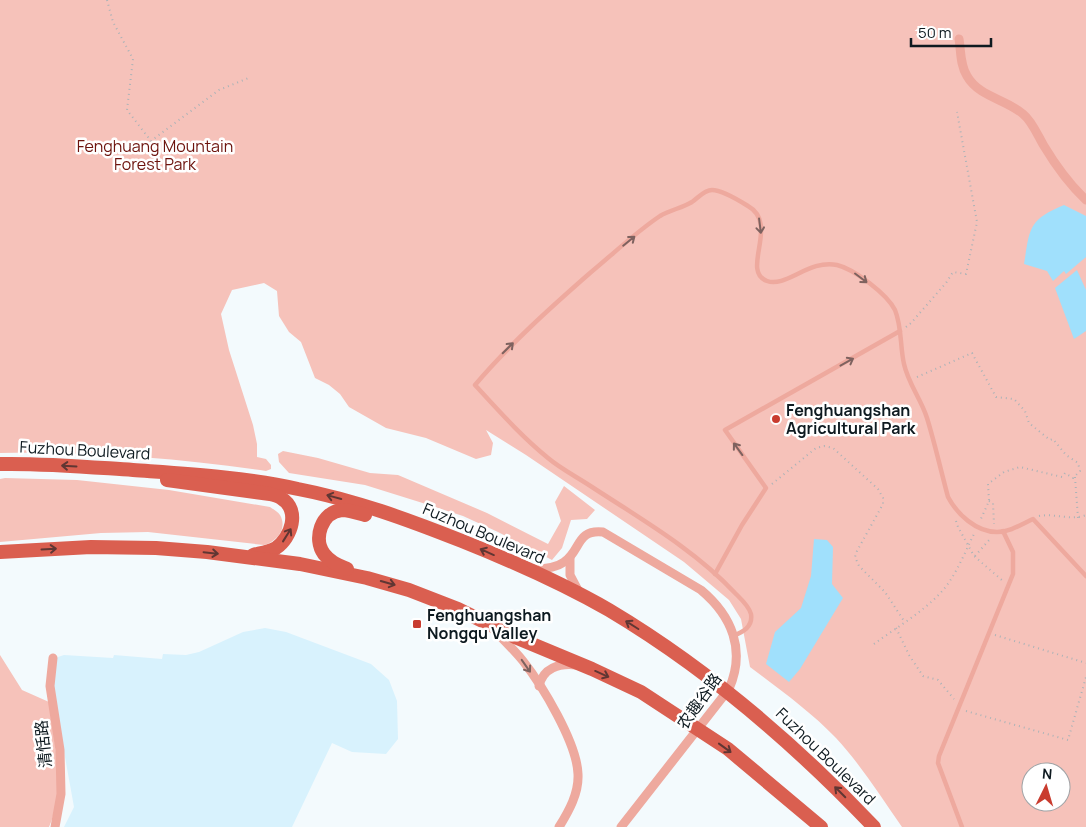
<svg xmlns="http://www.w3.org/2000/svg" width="1086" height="827" viewBox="0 0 1086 827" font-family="Manrope,'Noto Sans SC',sans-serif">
	<rect width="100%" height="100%" fill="#f3fafd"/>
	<path fill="#d8f2fd" d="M265,628L286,632L371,664L389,680L397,701L398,739L386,754L352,752L332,743L292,827H64L74,807L52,685L54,661L58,657L64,655L113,658L114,655L162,659L163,654L186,655L199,652L243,632Z"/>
	<g fill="#f6c2ba" fill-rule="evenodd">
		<path d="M0,0H1086V827H902C881,797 861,765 836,738C810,711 779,689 750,667L741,619L729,600L684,562L526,455L486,430L493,443L491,455L476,459L426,438L386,428L349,407L340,394L329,385L315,378L301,342L289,332L279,316L277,291L264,283L232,290L221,314L229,350L253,425L257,444V457L266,459L271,465V469L266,471C177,458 89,451 0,453ZM1031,772H1061V802H1031Z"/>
		<path d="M283,451L318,458L370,473L398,475L487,513L548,544L561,521L555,502L564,486L595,510L587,519L571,520L562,548L552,560L498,532L463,516L429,505L365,485L289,473L279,462L278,454Z"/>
		<path d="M5,478L77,480L169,490L270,507C273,509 278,512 280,515C288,529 276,542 264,545L148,532L101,533L0,542V479Z"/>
		<path d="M0,655L22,690L49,702C54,741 66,789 49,827H0Z"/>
	</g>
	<g fill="#a0e0fc">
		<path d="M1064,205L1086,216V257L1066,274L1064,271L1053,281L1047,271L1024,264C1030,228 1028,220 1064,205Z"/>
		<path d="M1077,270L1086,290V331L1074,339L1055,288Z"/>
		<path d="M814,539L827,540L833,547L832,584L843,598L800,669L789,682L766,664L775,632L801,608L811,576Z"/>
	</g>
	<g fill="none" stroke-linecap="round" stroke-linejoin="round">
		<g stroke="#abb3b7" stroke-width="2" stroke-dasharray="1 4" stroke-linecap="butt">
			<path d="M107,0L113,22L133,59L127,110L151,141L219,90L251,77"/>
			<path d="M906,327L911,323L946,283L953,272L966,274L977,222L957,112"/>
			<path d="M917,377L972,353L996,397L1014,399L1025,411L1029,423L1050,440L1053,439L1066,455L1078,463L1080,471L1073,478L1065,473L1062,477L1020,467L1004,472L988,484L989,501L980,521"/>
			<path d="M1075,477L1078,518"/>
			<path d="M772,484L816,448L824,446L833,448L878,489L883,498V504L857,551L855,557L859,566L885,592L904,621"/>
			<path d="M989,501L993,503L994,524"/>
			<path d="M1039,516C1055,513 1071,521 1086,515"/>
			<path d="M956,521L958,527L974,556L1003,581"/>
			<path d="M975,556L990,539"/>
			<path d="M896,628L909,655L923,676L938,680L954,699"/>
			<path d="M995,635L1086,663"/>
			<path d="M874,644C897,627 925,611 944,589C957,573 965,552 974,534"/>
			<path d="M966,711L1068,740L1086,677"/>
		</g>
		<g stroke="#eea99e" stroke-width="4.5">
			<path d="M715,574L742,525L766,488L725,430L900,331"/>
			<path d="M733,636C743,632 753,627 751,614C749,606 741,599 735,593C695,550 641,519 592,487C577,477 561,469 548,458C521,436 498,410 475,385C510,344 550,308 590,273C613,254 636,232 660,216C670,210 682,208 692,202C698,198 704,190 712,190C721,190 740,201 748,206C780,224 740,271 767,281C786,288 809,259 837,265C854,269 887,294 895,310C902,327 900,347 904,364C908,383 921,399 927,418C935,444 941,471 948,497C957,514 976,532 997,532C1010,532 1022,524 1033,519L1086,576"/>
			<path d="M962,827L938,763L939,756L1013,574V552L1003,531"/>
		</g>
		<g stroke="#eea99e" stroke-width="9">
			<path d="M959,39C961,51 960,65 967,76C979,97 1006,99 1023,114C1032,121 1038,136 1044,146C1056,166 1069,184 1086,200"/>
			<path d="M570,557V575L579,592"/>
			<path d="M533,569C543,569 556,568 564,562C581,551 576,529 603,532L701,590C732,616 746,650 729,689L621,827"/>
			<path d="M494,630C504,640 514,650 523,661C542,685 577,743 578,774C579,793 569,811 559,827"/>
			<path d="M53,658L50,686L60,750L61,794L55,827"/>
			<path d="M539,686C543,668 559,663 576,665"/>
		</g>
		<g stroke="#da5f50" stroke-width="14">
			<path d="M0,464C44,463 88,467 133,470C188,474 244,477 298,489C355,500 409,520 462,541C512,561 562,583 609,610C708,669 795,744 874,827"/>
			<path d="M167,480L270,494C274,495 278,496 281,498C301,510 291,538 276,548C269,552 261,553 253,555"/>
			<path d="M0,552L91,547L156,548L207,552L300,564L367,578L409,590L458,609L515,637L592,669L641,692L728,749L821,827"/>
			<path d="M347,569C338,565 330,562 324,554C313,539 321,512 342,510C349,510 358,513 365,515"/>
		</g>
	</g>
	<defs><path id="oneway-shaft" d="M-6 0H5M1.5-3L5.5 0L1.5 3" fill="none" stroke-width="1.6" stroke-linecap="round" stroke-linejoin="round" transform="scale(1.25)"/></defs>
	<g stroke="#7e625f">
		<use href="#oneway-shaft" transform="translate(760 226) rotate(83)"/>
		<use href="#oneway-shaft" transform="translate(629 241) rotate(-39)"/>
		<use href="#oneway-shaft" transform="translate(861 278) rotate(37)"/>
		<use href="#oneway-shaft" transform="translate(508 348) rotate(-45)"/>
		<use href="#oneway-shaft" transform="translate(847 362) rotate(-29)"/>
		<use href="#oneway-shaft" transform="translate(738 449) rotate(-126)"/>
		<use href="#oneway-shaft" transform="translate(526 666) rotate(55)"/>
	</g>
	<g stroke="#603633">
		<use href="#oneway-shaft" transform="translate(69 466) rotate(-177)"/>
		<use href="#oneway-shaft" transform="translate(334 497) rotate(-165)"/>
		<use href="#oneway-shaft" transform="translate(287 535) rotate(-58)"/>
		<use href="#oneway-shaft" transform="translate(49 549) rotate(-3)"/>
		<use href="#oneway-shaft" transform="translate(487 552) rotate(-156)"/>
		<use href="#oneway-shaft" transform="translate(211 553) rotate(6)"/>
		<use href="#oneway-shaft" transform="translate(388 583) rotate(16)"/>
		<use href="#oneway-shaft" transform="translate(632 625) rotate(-148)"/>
		<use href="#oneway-shaft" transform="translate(602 674) rotate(24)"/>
		<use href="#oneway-shaft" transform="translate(725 748) rotate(36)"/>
		<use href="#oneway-shaft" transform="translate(840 792) rotate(-135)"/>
	</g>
	<g fill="#c93c2f" stroke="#fff" stroke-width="2">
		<circle cx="776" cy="419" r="5"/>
		<rect x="412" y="619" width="10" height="10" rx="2.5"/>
	</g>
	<g text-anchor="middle" stroke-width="5" stroke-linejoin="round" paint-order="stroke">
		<g font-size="16" fill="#6d130d" stroke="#fff">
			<text x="155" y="152">Fenghuang Mountain<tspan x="155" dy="18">Forest Park</tspan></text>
		</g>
		<g font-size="16" font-weight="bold" fill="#0e1a20" stroke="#fff" text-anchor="start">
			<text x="786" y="416">Fenghuangshan<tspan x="786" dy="18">Agricultural Park</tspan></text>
			<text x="427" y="621">Fenghuangshan<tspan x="427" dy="18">Nongqu Valley</tspan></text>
		</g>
		<g font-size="16" fill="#0e1a20" stroke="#fff">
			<text transform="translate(85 450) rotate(3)" y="6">Fuzhou Boulevard</text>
			<text transform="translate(484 533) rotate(23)" y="6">Fuzhou Boulevard</text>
			<text transform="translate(699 701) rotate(-55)" y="6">农趣谷路</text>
			<text transform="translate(43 744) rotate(-96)" y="6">清恬路</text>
			<text transform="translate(826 756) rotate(44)" y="6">Fuzhou Boulevard</text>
		</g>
	</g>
	<g transform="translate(1046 787) rotate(5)"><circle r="24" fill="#ffffff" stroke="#9fa3a6"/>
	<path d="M0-4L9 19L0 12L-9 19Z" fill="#c93c2f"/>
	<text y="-8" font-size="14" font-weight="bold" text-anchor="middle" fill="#0e1a20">N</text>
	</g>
	<path d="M911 38v8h80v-8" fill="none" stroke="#0e1a20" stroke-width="2.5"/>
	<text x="918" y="38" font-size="15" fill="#0e1a20" stroke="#ffffff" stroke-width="4" paint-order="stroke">50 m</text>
</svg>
